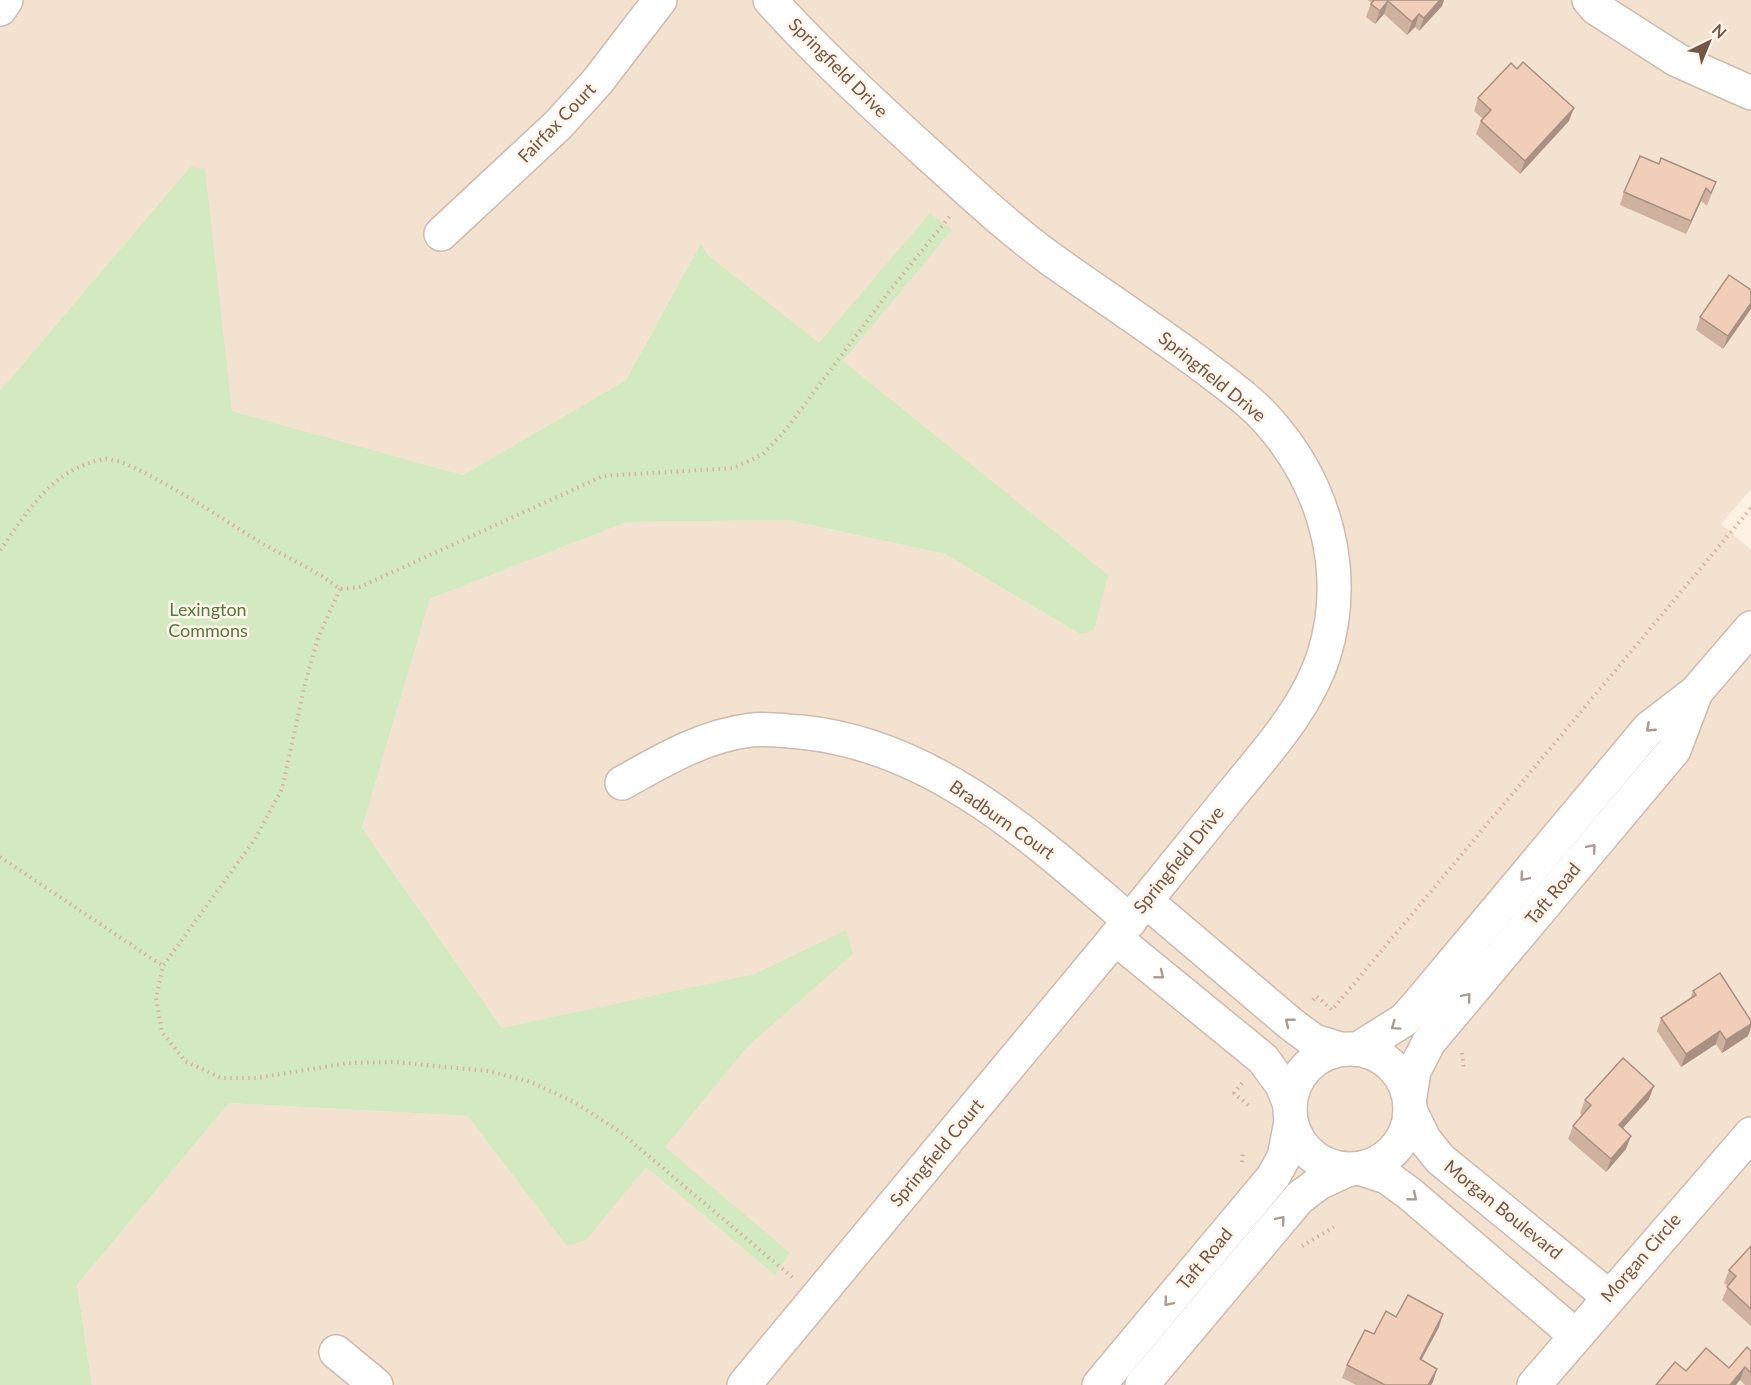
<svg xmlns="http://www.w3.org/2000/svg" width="1751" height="1385" viewBox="0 0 1751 1385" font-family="Lato,sans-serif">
	<rect width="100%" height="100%" fill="#fcf1e2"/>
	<path fill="#f4e2d1" d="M0,0H1751V489L1721,524L1751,550V1385H92L77,1285L229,1103L468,1116L502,1028L362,828L430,599L627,522L788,520L945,554L1080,634L819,344L708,255L701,243L626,380L463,475L232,411L190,167L0,391Z"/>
	<path fill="#d3e9c1" d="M190,167L205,169L232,411L463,475L626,380L701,243L708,255L819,343L930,213L952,230L843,361L1108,575L1094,630L1080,634L945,554L788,520L627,522L430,599L362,828L502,1028L755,974L846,930L853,954L747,1047L665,1147L790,1253L775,1275L646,1167L586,1240L567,1246L468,1116L229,1103L77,1285L92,1385H0V391Z"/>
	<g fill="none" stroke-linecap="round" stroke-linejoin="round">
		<g stroke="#cfbaac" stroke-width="36">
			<g id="minor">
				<path d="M1589,0L1596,8L1677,60L1751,93"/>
				<path d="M0,9L6,0"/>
				<path d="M441,234L558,125L597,82L660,0"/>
				<path d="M622,783C663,760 703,736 751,730C767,728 785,731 801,732C933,745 1033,838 1130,921"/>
				<path d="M1146,901L1291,1024L1314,1041L1340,1049"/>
				<path d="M1115,938L1263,1059L1282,1085L1290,1105"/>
				<path d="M1411,1112L1424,1139L1440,1159L1608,1296"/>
				<path d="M1362,1169L1387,1177L1410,1194L1575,1335"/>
				<path d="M336,1352L376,1385"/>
				<path d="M744,1385C868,1236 991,1086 1116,937C1156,889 1194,841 1233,793C1267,751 1307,708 1324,655C1349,573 1326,487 1270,423C1252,402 1229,386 1207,369C1155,330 1101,295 1048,257C1006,226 968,190 929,155C874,105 820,55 770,0"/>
				<path d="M1534,1385L1751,1134"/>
			</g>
		</g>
		<g stroke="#cfbaac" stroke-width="36">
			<g id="tertiary">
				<circle cx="1350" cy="1109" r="60"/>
				<path d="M1358,1049L1404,1020L1415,1008L1649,728L1696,692L1751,628"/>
				<path d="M1410,1096L1414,1071L1429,1042L1674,750L1696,692"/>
				<path d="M1099,1385L1273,1177L1284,1157L1291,1122"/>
				<path d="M1142,1385L1299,1198L1319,1183L1347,1170"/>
			</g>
		</g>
		<g stroke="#d6b19d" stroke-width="4" stroke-dasharray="1.5 4.5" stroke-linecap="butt">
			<path d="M0,550C30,509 51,470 104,459C127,454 239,530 265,545C291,560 316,570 340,589L360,587L603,476L734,468L763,454L784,432L891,289L950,216"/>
			<path d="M340,589L318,638L305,684L282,789L255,839L163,966L156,998L162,1032L185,1061L221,1078H256L348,1063L395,1062L488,1071L531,1082L574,1102L619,1131L793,1278"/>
			<path d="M0,857L163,966"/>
			<path d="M1313,1000L1316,996L1332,1010L1751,508"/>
			<path d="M1462,1053L1464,1070"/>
			<path d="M1242,1083L1234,1093L1250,1107"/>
			<path d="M1242,1162L1243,1151"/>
			<path d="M1302,1246L1334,1227"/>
		</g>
		<use href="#minor" stroke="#fff" stroke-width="33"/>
		<use href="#tertiary" stroke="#fff" stroke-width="33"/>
	</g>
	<g fill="#cfb1a0">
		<path d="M1368,0H1444L1442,6L1419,31L1415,27L1407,35L1384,14L1375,24L1366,17L1371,3Z"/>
		<path d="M1478,98L1569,121L1520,174L1476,134L1481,121L1483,119L1474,111Z"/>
		<path d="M1659,164L1716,182L1707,206L1701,201L1686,234L1620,205L1624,192Z"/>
		<path d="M1751,290L1723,349L1696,330L1700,317Z"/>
		<path d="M1693,991L1748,1036L1722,1053L1716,1044L1681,1067L1657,1031L1661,1018L1690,999Z"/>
		<path d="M1649,1099L1622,1129L1626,1149L1606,1172L1568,1139L1573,1126L1582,1115L1580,1113L1585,1100Z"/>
		<path d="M1751,1246V1326L1722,1300L1728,1286L1724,1283L1729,1270Z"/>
		<path d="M1439,1327L1421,1360L1437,1369L1431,1385H1356L1342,1378L1347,1365L1374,1334Z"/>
		<path d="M1751,1351V1385H1745L1740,1380L1686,1371L1729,1368Z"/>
	</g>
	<g fill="#a99082">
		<path d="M1439,0H1444L1442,6L1419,31L1424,18Z"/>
		<path d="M1388,1L1384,14L1375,24L1380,11Z"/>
		<path d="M1419,14L1415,27L1407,35L1412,22Z"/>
		<path d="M1574,108L1569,121L1520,174L1525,161Z"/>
		<path d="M1706,188L1701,201L1686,234L1691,221Z"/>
		<path d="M1751,303V309L1723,349L1728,336Z"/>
		<path d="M1751,1024V1028L1748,1036L1722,1053L1726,1040Z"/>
		<path d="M1720,1031L1716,1044L1681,1067L1686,1054Z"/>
		<path d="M1654,1086L1649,1099L1614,1138L1619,1125Z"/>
		<path d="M1631,1136L1626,1149L1606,1172L1611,1159Z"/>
		<path d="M1443,1314L1439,1327L1415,1372L1420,1359Z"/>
		<path d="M1745,1367L1740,1380L1736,1385H1730Z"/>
		<path d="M1437,1369L1433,1382L1431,1385H1428Z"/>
	</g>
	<g fill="#f1ceba" stroke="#a99082" stroke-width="1.5">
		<path d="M1374,0H1440L1424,18L1419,14L1412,22L1388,1L1380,11L1371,4Z"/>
		<path d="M1523,62L1574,108L1525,161L1481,121L1491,110L1478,98L1511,63L1517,69Z"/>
		<path d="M1640,156L1659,164L1661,158L1716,182L1711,193L1706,188L1691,221L1624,192Z"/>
		<path d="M1729,275L1751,290V303L1728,336L1700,317Z"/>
		<path d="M1720,973L1751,1021V1024L1726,1040L1720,1031L1686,1054L1661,1018L1696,995L1693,991Z"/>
		<path d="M1623,1058L1654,1086L1619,1125L1631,1136L1611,1159L1573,1126L1591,1105L1585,1100Z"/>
		<path d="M1751,1246V1309L1727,1287L1736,1276L1729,1270Z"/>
		<path d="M1408,1295L1443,1314L1420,1359L1437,1369L1428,1385H1385L1347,1365L1365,1330L1374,1334L1386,1311L1396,1317Z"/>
		<path d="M1747,1347L1751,1351V1373L1745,1367L1730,1385H1656L1675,1362L1686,1371L1706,1348L1729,1368Z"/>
	</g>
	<defs><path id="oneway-chevron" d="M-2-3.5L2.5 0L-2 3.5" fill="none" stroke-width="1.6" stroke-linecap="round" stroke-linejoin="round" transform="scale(1.5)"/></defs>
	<g stroke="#ac9a92">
		<use href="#oneway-chevron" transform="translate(1650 728) rotate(137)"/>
		<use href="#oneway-chevron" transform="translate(1592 848) rotate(-50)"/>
		<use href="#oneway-chevron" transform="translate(1524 877) rotate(130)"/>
		<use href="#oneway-chevron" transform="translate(1160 975) rotate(39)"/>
		<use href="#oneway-chevron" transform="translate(1467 997) rotate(-50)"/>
		<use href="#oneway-chevron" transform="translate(1289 1022) rotate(-141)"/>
		<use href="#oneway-chevron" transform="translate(1395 1026) rotate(145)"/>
		<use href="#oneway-chevron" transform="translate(1413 1197) rotate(39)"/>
		<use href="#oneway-chevron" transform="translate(1281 1220) rotate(-50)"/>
		<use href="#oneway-chevron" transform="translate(1168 1302) rotate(130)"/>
	</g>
	<g text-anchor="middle" stroke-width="5" stroke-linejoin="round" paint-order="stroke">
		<g font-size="18" fill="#745649" stroke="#fff5e9">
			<text transform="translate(838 68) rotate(45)" y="6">Springfield Drive</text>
			<text transform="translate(557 123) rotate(-46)" y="6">Fairfax Court</text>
			<text transform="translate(1212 377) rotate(39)" y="6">Springfield Drive</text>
			<text transform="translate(1002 820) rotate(35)" y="6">Bradburn Court</text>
			<text transform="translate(1179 860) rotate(-51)" y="6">Springfield Drive</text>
			<text transform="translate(1553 894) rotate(-50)" y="6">Taft Road</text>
			<text transform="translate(937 1153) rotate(-50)" y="6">Springfield Court</text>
			<text transform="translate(1503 1210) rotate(39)" y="6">Morgan Boulevard</text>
			<text transform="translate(1641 1258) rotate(-49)" y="6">Morgan Circle</text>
			<text transform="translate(1205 1259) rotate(-50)" y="6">Taft Road</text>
		</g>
		<g font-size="18" fill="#547941" stroke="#fff5e9">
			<text x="208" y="616">Lexington<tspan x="208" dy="21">Commons</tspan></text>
		</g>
	</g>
	<g transform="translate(1709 42) rotate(43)" stroke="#fff5e9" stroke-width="4.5" paint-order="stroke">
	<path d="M0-4.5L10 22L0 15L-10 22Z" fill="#745649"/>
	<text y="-9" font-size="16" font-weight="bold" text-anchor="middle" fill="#745649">N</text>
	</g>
</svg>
